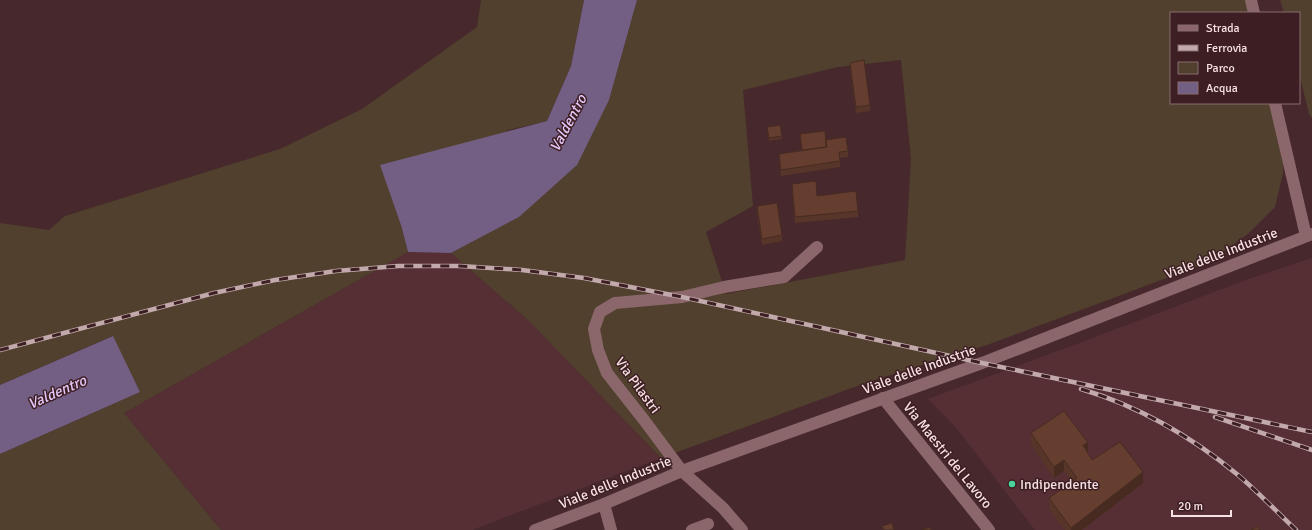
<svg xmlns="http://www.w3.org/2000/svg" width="1312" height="530" viewBox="0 0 1312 530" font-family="Signika,sans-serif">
	<rect width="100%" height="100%" fill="#47282c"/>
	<g fill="#562f35">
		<path d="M408,252L451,253L529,321L661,458L472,530H221L124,413Z"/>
		<path d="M1312,258V530H1035L957,429L928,399L1082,342L1243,281Z"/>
	</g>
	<g fill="#50402d" fill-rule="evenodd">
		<path d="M481,0H584L571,66L547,121L508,130L401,225L408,252L124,413L221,530H0V454L140,392L112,336L0,385V223L49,230L65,216L280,149L362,109L477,27Z"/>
		<path d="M637,0H1250L1253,13H1171V103H1276L1283,128V173L1275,207L1248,234L1207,263L987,345L868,382L661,458L529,321L451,253L519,217L609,100ZM901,60L911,159L905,260L726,294L706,232L753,206L743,90L838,67Z"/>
		<path d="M1280,0H1312V118L1309,114L1299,73V13H1284Z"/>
	</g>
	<g fill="#745f84">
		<path d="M584,0H637L609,100L577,165L519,217L451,253L408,252L401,225L380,165L547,121L571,66Z"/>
		<path d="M113,336L140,392L0,454V385Z"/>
	</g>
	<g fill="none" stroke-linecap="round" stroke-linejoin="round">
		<g stroke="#8b676b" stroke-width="12">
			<path d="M1251,0L1254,13"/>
			<path d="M1275,103L1306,236"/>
			<path d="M883,398L989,530"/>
			<path d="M604,504L611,530"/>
			<path d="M535,530L604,504L682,471L982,363L1312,234"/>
			<path d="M692,530L708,524"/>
			<path d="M742,530L723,508L682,471L644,420L607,373L598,350L594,329L600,312L615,303L682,297L724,287L784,277L817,247"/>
		</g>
		<g stroke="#c2a9ac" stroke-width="4.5">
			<g id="rail">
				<path d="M0,350L214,293L275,280L336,271L398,266H460L522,270L584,278L682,297L982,363L1312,432"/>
				<path d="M1081,389C1138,406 1192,437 1238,475C1258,492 1277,512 1296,530"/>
				<path d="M1215,417L1312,450"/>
			</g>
		</g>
		<use href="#rail" stroke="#3c1e23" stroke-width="3" stroke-dasharray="9" stroke-linecap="butt"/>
	</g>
	<g fill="#573528">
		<path d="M850,63L870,105V111L856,113L850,69Z"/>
		<path d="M767,127L782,136V139L769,141Z"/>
		<path d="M800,134L826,141L848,151V157L840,158V167L781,176L779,160V154L802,150Z"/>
		<path d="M792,184L817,196L858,211V217L795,223L792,190Z"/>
		<path d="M757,206L782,235V241L762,245L757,212Z"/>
		<path d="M1031,433L1088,454L1092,460L1143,483L1082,530H1065L1049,509V498L1072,482L1064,471L1054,478L1031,444Z"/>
	</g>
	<g fill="#472b21">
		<path d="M1088,443V454L1083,445Z"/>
		<path d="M1064,460V471L1054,478V467Z"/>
		<path d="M1143,472V483L1082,530H1071V528Z"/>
	</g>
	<g fill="#653e2f" stroke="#472b21">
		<path d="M864,60L870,105L856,107L850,63Z"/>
		<path d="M780,125L782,136L769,138L767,127Z"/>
		<path d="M825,131L826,147L802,150L800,134Z"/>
		<path d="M846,137L848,151L839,152L840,161L781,170L779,154L827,147L826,140Z"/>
		<path d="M816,181L817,196L856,191L858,211L795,217L792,184Z"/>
		<path d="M777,203L782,235L762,239L757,206Z"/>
		<path d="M1064,411L1088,443L1083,445L1092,460L1120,442L1143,472L1071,528L1049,498L1077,478L1064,460L1054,467L1031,433Z"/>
		<path d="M892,523L894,530H884L882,526Z"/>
		<path d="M1257,526L1260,530H1251Z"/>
		<path d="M930,527L931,530H922Z"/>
	</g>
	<circle fill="#4bd49b" stroke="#3c1e23" stroke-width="1.5" cx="1012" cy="484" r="4"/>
	<g text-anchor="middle" stroke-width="3" stroke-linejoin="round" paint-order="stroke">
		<g font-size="14" fill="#f7e1e3" stroke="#3c1e23">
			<text transform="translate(1221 253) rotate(-21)" y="5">Viale delle Industrie</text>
			<text transform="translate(919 369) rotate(-20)" y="5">Viale delle Industrie</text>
			<text transform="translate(638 385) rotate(54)" y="5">Via Pilastri</text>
			<text transform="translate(948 455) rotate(51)" y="5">Via Maestri del Lavoro</text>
			<text transform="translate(615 482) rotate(-22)" y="5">Viale delle Industrie</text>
		</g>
		<g font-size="14" fill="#f7e1e3" stroke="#3c1e23" text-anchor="start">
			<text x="1020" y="489">Indipendente</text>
		</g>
		<g font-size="15" font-style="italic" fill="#e3c8f9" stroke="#3c1e23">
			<text transform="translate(568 123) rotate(-62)" y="5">Valdentro</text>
			<text transform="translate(57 392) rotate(-24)" y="5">Valdentro</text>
		</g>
	</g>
	<rect x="1170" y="12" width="130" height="92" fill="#3c1e23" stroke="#876c70"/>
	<rect x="1178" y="25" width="20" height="6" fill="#8b676b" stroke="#876c70"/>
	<text x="1206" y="32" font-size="12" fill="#f7e1e3">Strada</text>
	<rect x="1178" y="45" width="20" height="6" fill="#c2a9ac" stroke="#876c70"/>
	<text x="1206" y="52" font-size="12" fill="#f7e1e3">Ferrovia</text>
	<rect x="1178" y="62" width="20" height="12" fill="#50402d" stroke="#876c70"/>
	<text x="1206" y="72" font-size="12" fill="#f7e1e3">Parco</text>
	<rect x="1178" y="82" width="20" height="12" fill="#745f84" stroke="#876c70"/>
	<text x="1206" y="92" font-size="12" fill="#f7e1e3">Acqua</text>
	<path d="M1172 510v6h59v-6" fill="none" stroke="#f7e1e3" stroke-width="2"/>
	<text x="1178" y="510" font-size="12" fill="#f7e1e3" stroke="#3c1e23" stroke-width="3" paint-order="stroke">20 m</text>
</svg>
